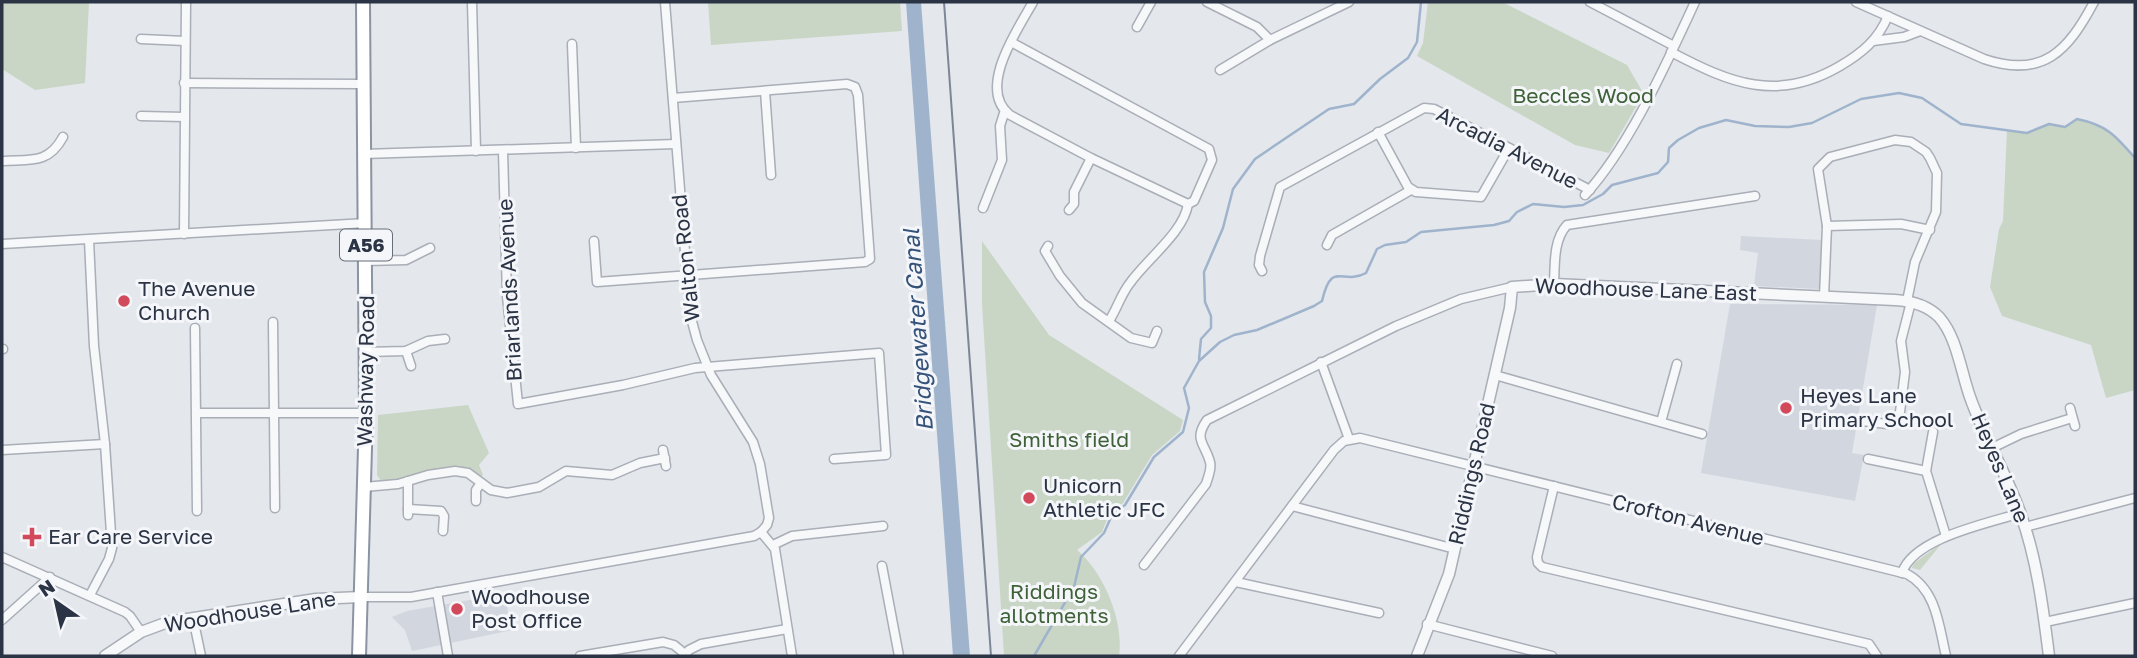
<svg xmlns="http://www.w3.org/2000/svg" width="2137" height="658" viewBox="0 0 2137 658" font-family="'Golos Text',sans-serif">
	<rect width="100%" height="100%" fill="#e4e7ec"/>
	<g fill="#d2d6de">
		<path d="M1741,236L1822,240L1820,289L1754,286L1758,253L1740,250Z"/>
		<path d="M1730,304L1877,305L1852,453L1864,455L1855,501L1701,473Z"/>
		<path d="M504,594L512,630L412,651L405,630L392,617L407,611Z"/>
	</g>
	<g fill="#c9d6c5">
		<path d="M2,2H89L85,83L35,90L2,69Z"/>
		<path d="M708,2H900L902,31L711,45Z"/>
		<path d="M1428,2H1502L1627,65L1642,91L1640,100L1609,153L1575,145L1417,56L1423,43Z"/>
		<path d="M2077,119C2107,125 2116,136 2135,158V390L2106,398L2091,345L2002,316L1990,287L1999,229L2003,221L2007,130L2027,133L2049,124L2065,127Z"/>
		<path d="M982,241L1049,335L1183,420L1180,431L1152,455L1123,503L1109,514L1102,532L1077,550C1104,573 1124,621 1119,656H1004L982,304Z"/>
		<path d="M468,405L489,453L479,465L483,475L479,479L464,469L417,474L386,482L381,481L377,475L378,415Z"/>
		<path d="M1942,543L1920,570L1912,568L1913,564Z"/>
	</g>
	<path fill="#9fb4cc" d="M906,2H921L970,656H953Z"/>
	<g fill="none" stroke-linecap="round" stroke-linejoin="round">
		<g stroke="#9fb4cc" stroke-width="2.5">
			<path d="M1199,359L1201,339L1211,328V316L1205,302L1204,272L1223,228L1233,189L1255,159L1329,109L1354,104L1380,79L1408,58L1417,42L1421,2"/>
			<path d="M1034,656L1074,587L1081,557L1104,533L1112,515L1125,505L1154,457L1183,432L1189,408L1184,388L1199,361L1220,342L1234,335L1257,330L1314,306L1322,301C1332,259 1342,286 1366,273L1377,249L1385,245L1406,242L1421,232L1494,225L1509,221L1517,212L1533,204L1564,207L1583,205L1603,194L1612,185L1658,173L1668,162L1669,148L1678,140L1699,128L1726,120L1755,126L1789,127L1812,123L1861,99L1899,93L1922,98L1961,124L2027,133L2049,124L2065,127L2077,119C2107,125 2116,136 2135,158"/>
		</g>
		<g stroke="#a9aeb7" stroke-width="11">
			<g id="minor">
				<path d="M472,2L476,151"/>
				<path d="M665,2L690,314L697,340L711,375L753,442L760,464L769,518L767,525L761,532"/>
				<path d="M1033,2C1018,29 976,89 1010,115L1091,158L1188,204"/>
				<path d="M1207,2L1257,27L1270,40"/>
				<path d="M1590,2L1674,46"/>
				<path d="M1856,2L1984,59C2043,79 2068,51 2094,2"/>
				<path d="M1137,27L1151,2"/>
				<path d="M141,39L185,41"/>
				<path d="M1873,41L1904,37L1920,31"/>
				<path d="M1011,42L1209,149L1212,160L1194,201L1188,204"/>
				<path d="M572,44L576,148"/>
				<path d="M1671,52C1730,83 1777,103 1840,66C1862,53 1878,40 1888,16"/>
				<path d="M1220,70L1270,40L1349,2"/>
				<path d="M184,83L363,84"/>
				<path d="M765,91L771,175"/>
				<path d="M141,116L184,117"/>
				<path d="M1378,132L1408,187L1416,192L1481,197L1509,148"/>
				<path d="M503,151L507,296L518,404L623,385L695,368L879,353L886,455L834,459"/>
				<path d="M364,154L676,144"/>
				<path d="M2,161C29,159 48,165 63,137"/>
				<path d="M1585,195C1630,146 1667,62 1695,2"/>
				<path d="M983,208L1002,160L1000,126L1005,110"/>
				<path d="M1069,210L1074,204V192L1091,158"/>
				<path d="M1827,226L1901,224L1930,230"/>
				<path d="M184,234L186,2"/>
				<path d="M89,240L94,346L105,444L112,548L109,559L90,595"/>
				<path d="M594,241L597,282L865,262L870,259L858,95L855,87L847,84L673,98"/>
				<path d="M2,244L366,223"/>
				<path d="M1327,245L1332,235L1411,190"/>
				<path d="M1048,246L1045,251L1060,276L1082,303L1131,338L1152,343L1157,331"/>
				<path d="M366,261L406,260L430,248"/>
				<path d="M1262,271L1259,265L1260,256L1280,187L1424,108L1434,109L1590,190"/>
				<path d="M1554,284C1555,265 1553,240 1567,225L1755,196"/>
				<path d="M1824,297L1827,226L1818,169L1830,157L1895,140L1911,142L1926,152L1930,158L1937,173L1936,212L1915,262L1907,301"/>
				<path d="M1109,321C1117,309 1121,294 1130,283C1146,260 1184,232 1188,204"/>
				<path d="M273,322L275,508"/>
				<path d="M195,328L197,511"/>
				<path d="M2,349H3"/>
				<path d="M406,351L411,366"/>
				<path d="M366,352L406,351L428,341L445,339"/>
				<path d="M1321,362L1349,439"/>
				<path d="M1495,375L1702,434"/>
				<path d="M2070,408L2075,426"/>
				<path d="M197,413H366"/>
				<path d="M1862,421L1887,424L1895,419L1900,412L1905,372L1901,341L1911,302"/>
				<path d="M1661,422L1677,364"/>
				<path d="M1933,432L1926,471L1946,536"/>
				<path d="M1992,448L2021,434L2072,418"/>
				<path d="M2,450L105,444"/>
				<path d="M663,450L666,466"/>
				<path d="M1868,459L1926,471"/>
				<path d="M408,481V515"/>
				<path d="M1554,486L1537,557L1538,563L1542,567L1869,644L1877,656"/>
				<path d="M364,487L398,484L428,475L455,471L468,473L491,490L507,493L539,487L566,471L612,475L640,463L665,458"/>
				<path d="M476,501V490L481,483"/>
				<path d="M1292,506L1455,549"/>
				<path d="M408,509L441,511L444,516L443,531"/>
				<path d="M2025,527L2135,498"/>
				<path d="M761,532L775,549L792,656"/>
				<path d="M773,545L792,536L883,526"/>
				<path d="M2,557L125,612L130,616L141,632"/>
				<path d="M1144,565L1206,484C1208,477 1212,469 1210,462C1205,443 1193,440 1207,420L1396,326L1461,299L1512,287"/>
				<path d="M882,566L899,656"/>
				<path d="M1902,573C1913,538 1989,523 2021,513"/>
				<path d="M1236,582L1379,613"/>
				<path d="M437,592L448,656"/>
				<path d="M361,597H411L754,536L761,532"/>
				<path d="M193,618L201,656"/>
				<path d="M2,620L50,577"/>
				<path d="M2045,622L2135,603"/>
				<path d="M1427,624L1552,656"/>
				<path d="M580,656L663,642L674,645L685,654"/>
				<path d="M684,656L689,650L701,644L787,629"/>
				<path d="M1179,656L1334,450L1344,441L1360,438L1907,574C1937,590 1939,627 1946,656"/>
			</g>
		</g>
		<g stroke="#a9aeb7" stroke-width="13">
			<g id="tertiary">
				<path d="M105,656L141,632L168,622L316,599L361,597"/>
				<path d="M1417,656L1449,574L1510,308L1512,287L1554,284L1895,300C1912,301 1927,305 1939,317C1957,337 1961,372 1970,397C1984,437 2007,474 2021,515C2037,560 2043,608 2049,656"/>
			</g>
		</g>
		<g stroke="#8b94a3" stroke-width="16">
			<path id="trunk" d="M359,656L366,413L363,2"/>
		</g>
		<use href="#minor" stroke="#f7f8fa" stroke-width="8"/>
		<use href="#tertiary" stroke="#f7f8fa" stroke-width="10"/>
		<use href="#trunk" stroke="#fff" stroke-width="12"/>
		<path stroke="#7d8696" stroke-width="2" d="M944,2L991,656"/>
	</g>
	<g fill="#d1495b" stroke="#f4f6f9" stroke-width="2.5">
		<circle cx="124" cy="301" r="7"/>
		<circle cx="1786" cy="408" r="7"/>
		<circle cx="1029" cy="498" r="7"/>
		<path d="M28.5 526.5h7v7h7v7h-7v7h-7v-7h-7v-7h7z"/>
		<circle cx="457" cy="609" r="7"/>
	</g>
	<g text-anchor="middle" stroke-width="6" stroke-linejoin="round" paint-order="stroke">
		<rect fill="#f4f6f9" stroke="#676e7b" stroke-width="2" x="340" y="229.5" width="52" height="31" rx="5"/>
		<g font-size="19" font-weight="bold" fill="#2b3445">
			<text x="366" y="252">A56</text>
		</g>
		<g font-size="21" fill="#3f6138" stroke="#f4f6f9">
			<text x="1583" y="103">Beccles Wood</text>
			<text x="1069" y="447">Smiths field</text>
			<text x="1054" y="599">Riddings<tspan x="1054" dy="24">allotments</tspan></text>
		</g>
		<g font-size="21" fill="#2b3445" stroke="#f4f6f9">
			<text transform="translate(1507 148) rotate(27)" y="7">Arcadia Avenue</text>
			<text transform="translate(686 258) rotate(-96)" y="7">Walton Road</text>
			<text transform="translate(510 290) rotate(-93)" y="7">Briarlands Avenue</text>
			<text transform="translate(1646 290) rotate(2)" y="7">Woodhouse Lane East</text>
			<text transform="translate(366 371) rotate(-89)" y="7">Washway Road</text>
			<text transform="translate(2000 468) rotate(67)" y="7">Heyes Lane</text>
			<text transform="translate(1472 474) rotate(-77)" y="7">Riddings Road</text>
			<text transform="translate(1688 520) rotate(14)" y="7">Crofton Avenue</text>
			<text transform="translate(250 612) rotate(-9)" y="7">Woodhouse Lane</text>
		</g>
		<g font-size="21" fill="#2b3445" stroke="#f4f6f9" text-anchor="start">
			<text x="138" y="296">The Avenue<tspan x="138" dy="24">Church</tspan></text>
			<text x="1800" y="403">Heyes Lane<tspan x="1800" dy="24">Primary School</tspan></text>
			<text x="1043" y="493">Unicorn<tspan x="1043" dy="24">Athletic JFC</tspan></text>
			<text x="48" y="544">Ear Care Service</text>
			<text x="471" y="604">Woodhouse<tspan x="471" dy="24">Post Office</tspan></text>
		</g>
		<g font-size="23" font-style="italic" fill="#34527a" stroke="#f4f6f9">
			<text transform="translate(918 330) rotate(-94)" y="8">Bridgewater Canal</text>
		</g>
	</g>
	<rect width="2137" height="658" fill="none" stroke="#2b3445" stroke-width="7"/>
	<g transform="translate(56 602) rotate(326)" stroke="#f4f6f9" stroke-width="5" paint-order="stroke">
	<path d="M0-5L12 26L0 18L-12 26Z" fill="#2b3445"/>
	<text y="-10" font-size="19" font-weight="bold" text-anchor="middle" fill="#2b3445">N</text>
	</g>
</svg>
